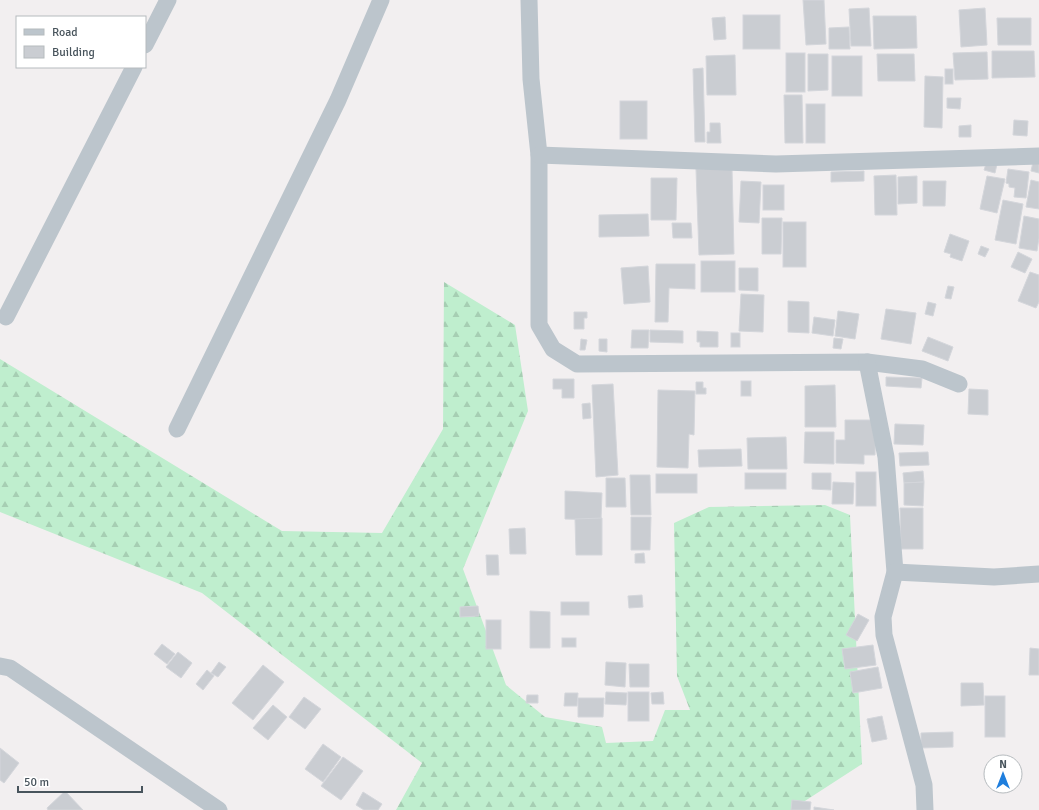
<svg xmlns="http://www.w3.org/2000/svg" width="1039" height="810" viewBox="0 0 1039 810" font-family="Signika,sans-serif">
	<defs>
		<pattern id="forest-firs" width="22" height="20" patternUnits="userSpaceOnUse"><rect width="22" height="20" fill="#bfeece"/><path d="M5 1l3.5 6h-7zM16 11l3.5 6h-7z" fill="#a6ceb3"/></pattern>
	</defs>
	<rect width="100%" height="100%" fill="#f2eff0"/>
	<path fill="url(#forest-firs)" d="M444,282L515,325L528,411L463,569L506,685L545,717L602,727L606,743L653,741L665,710H690L677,676L674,523L709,507L825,505L850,515L862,764L791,810H396L422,763L202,593L0,512V359L282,531L382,533L443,429Z"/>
	<g fill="#cacdd2" stroke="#d4d6db">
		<path d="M803,0H824L826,44L806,45Z"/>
		<path d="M869,8L871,46H851L849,9Z"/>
		<path d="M985,8L987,45L961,47L959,10Z"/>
		<rect x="743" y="15" width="37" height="34"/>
		<path d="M873,16H916L917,48L874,49Z"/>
		<path d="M725,17L726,39L714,40L712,18Z"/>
		<path d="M997,18H1031V45H998Z"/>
		<path d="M849,27L850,49H829V28Z"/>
		<path d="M992,51H1034L1035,77L992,78Z"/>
		<path d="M987,52L988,79L955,80L953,53Z"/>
		<rect x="786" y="53" width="19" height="39"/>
		<path d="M808,54H828V90L808,91Z"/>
		<path d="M877,54H914L915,81H878Z"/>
		<path d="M735,55L736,95H707L706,56Z"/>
		<rect x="832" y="56" width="30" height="40"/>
		<path d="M703,68L705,142H695L693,69Z"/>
		<rect x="945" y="69" width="8" height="15"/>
		<path d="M925,76L943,77L942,128L924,127Z"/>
		<path d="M784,95H802L803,143H785Z"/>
		<path d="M947,98H961L960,109L947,108Z"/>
		<rect x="620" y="101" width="27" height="38"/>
		<rect x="806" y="104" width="19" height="39"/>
		<path d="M1014,120L1028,121L1027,136L1013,135Z"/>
		<path d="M710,123H720L721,143H707V132H710Z"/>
		<path d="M971,125V137H959V126Z"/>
		<path d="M987,161L997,164L995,173L984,170Z"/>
		<path d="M1033,162L1039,163V173L1031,171Z"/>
		<path d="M732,168L734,254L699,255L696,169Z"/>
		<path d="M1008,169L1029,172L1026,198L1014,197L1015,188L1009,187V184L1006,183Z"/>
		<path d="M864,171V181L831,182V172Z"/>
		<path d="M896,175L897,215H875L874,176Z"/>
		<path d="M917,176V203L898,204V177Z"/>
		<path d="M987,176L1005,179L997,213L980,209Z"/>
		<path d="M651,178H677L676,220H651Z"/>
		<path d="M1031,180L1039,182V209L1026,207Z"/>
		<path d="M741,181L761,182L759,223L739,222Z"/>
		<path d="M923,181H946L945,206H923Z"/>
		<rect x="763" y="185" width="21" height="25"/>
		<path d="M1003,200L1023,204L1016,244L995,240Z"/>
		<path d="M648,214L649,236L599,237V215Z"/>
		<path d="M1024,216L1039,219V238L1037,251L1019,248Z"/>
		<path d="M762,218H782L781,254H762Z"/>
		<rect x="783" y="222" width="23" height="45"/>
		<path d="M672,223H691L692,238H673Z"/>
		<path d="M950,234L969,241L962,261L950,257L951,254L944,252Z"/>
		<path d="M981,246L989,249L985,257L978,254Z"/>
		<path d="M1018,252L1032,259L1025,273L1011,267Z"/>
		<rect x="701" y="261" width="34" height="31"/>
		<path d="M656,264H695V289L669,288L668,322H655Z"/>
		<path d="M648,266L650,302L624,304L621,268Z"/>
		<path d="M739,268H758V291L739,290Z"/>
		<path d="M1030,272L1039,275V302L1036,308L1018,301Z"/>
		<path d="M948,286L954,287L951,299L945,298Z"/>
		<path d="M741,294L764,295L763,332L739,331Z"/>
		<path d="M788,301L809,302V333L788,332Z"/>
		<path d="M928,302L936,304L933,316L925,314Z"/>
		<path d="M886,309L916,313L911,344L881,339Z"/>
		<path d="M838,311L859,314L855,339L835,336Z"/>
		<path d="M574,312H587V318H584V329H574Z"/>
		<path d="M814,317L835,320L833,336L812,333Z"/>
		<path d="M632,330H649L648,348H631Z"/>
		<path d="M650,330L683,331V343L650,342Z"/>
		<path d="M697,331L718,332V347H700V342H697Z"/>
		<rect x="731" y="333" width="9" height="14"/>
		<path d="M928,337L953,347L948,361L922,351Z"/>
		<path d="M834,338L843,339L841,349L833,348Z"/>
		<path d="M581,339L587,340L585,350H580Z"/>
		<path d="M599,339H607V352L599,351Z"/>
		<path d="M886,377L922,378L921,388L886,386Z"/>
		<path d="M553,379H574V398H562V389H553Z"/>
		<rect x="741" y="381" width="10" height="15"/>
		<path d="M696,382H703V388H706V394H696Z"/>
		<path d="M613,384L618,475L596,477L592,385Z"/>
		<path d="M835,385L836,427H805V386Z"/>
		<path d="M969,389L988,390V415L968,414Z"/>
		<path d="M658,390L695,391L694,435L689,434L688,468L657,467Z"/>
		<path d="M590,403L591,418L583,419L582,404Z"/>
		<path d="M845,420H876L875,455H864V464L836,463V440H845Z"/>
		<path d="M895,424L924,425L923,445L894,444Z"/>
		<path d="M805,432H834V464L804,463Z"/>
		<path d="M786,437L787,469H748L747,438Z"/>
		<path d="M741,449L742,466L699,467L698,450Z"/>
		<path d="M928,452L929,465L900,466L899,453Z"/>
		<path d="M923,471L924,482L904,483L903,473Z"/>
		<rect x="856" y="472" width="20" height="34"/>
		<rect x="745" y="473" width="41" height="16"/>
		<path d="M812,473H831V490L812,489Z"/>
		<rect x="656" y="474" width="41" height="19"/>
		<path d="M630,475H650L651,515H631Z"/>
		<path d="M606,478H625L626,507H606Z"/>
		<path d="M833,482L854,483L853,504H832Z"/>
		<path d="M924,482L923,506L904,505V483Z"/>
		<path d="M565,491L602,493L601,520L565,519Z"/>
		<path d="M900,508H923V549H901Z"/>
		<path d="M631,517H651L650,550H631Z"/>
		<path d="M602,518V555H576L575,519Z"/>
		<path d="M525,528L526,554H510L509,529Z"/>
		<path d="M644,553L645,563H635V554Z"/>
		<path d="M486,555H498L499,575H487Z"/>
		<path d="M642,595L643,607L629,608L628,596Z"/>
		<rect x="561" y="602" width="28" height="13"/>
		<path d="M478,606L479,616L460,617V607Z"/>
		<path d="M530,611L550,612V648H530Z"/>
		<path d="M858,614L869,620L857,641L846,635Z"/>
		<rect x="486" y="620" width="15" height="29"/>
		<rect x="562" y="638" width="14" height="9"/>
		<path d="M162,644L175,654L167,664L154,654Z"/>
		<path d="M873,645L876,665L845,669L842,649Z"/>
		<path d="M1030,648L1039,649V675H1029Z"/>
		<path d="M178,652L192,663L181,678L166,667Z"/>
		<path d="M219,662L226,667L218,677L211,673Z"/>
		<path d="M606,662L626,663L625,687L605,685Z"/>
		<path d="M629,664H649V687H630Z"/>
		<path d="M263,665L284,682L253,720L232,703Z"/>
		<path d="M878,667L882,688L853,693L850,672Z"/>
		<path d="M207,670L214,676L203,690L196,684Z"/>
		<path d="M961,683H983L984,705L961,706Z"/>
		<path d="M606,692L627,693L626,705L605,704Z"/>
		<rect x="628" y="692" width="21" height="29"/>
		<path d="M663,692L664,704H652L651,693Z"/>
		<path d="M565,693H578L577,706H564Z"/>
		<path d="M527,695H538V703H526Z"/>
		<rect x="985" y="696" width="20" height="41"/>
		<path d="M304,697L321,709L305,729L289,717Z"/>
		<path d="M578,698H604L603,717H578Z"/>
		<path d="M273,705L287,717L268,740L253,728Z"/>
		<path d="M882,716L887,739L872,742L867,719Z"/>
		<path d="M953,732V747L921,748V733Z"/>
		<path d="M323,744L341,757L323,782L305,769Z"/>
		<path d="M0,748L19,763L4,783L0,780Z"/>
		<path d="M343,757L363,771L341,800L321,786Z"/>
		<path d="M65,791L83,810H48L47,808Z"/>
		<path d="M363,792L382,804L378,810H364L356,805Z"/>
		<path d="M792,800L811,802L810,810H791Z"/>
		<path d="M814,807L834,810H814Z"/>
	</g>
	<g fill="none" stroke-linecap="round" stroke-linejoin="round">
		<g stroke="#bcc5cc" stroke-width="17">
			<path d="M529,0L531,79L539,155V325L553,349L577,364L867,362L922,369L959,384"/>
			<path d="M145,45L168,0"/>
			<path d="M539,155L776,164L1039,156"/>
			<path d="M6,317L134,67"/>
			<path d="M867,362L886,457L895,572L883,617L884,635L924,785L925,810"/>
			<path d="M177,429L338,100L381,0"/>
			<path d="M895,572L994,577L1039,574"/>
			<path d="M0,666L10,668L219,810"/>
		</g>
	</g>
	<rect x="16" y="16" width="130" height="52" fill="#ffffff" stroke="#b6bbbe"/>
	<rect x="24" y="29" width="20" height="6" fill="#bcc5cc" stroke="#b6bbbe"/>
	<text x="52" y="36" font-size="12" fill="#48545c">Road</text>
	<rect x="24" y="46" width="20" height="12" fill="#cacdd2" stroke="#b6bbbe"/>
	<text x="52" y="56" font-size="12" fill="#48545c">Building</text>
	<g transform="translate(1003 774)"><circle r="19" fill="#ffffff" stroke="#b6bbbe"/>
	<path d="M0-3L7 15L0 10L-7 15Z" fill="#1e7edd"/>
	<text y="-6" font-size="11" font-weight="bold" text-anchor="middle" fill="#48545c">N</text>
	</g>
	<path d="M18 786v6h124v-6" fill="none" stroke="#48545c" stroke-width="2"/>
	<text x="24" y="786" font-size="12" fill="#48545c" stroke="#ffffff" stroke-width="3" paint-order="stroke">50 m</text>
</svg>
